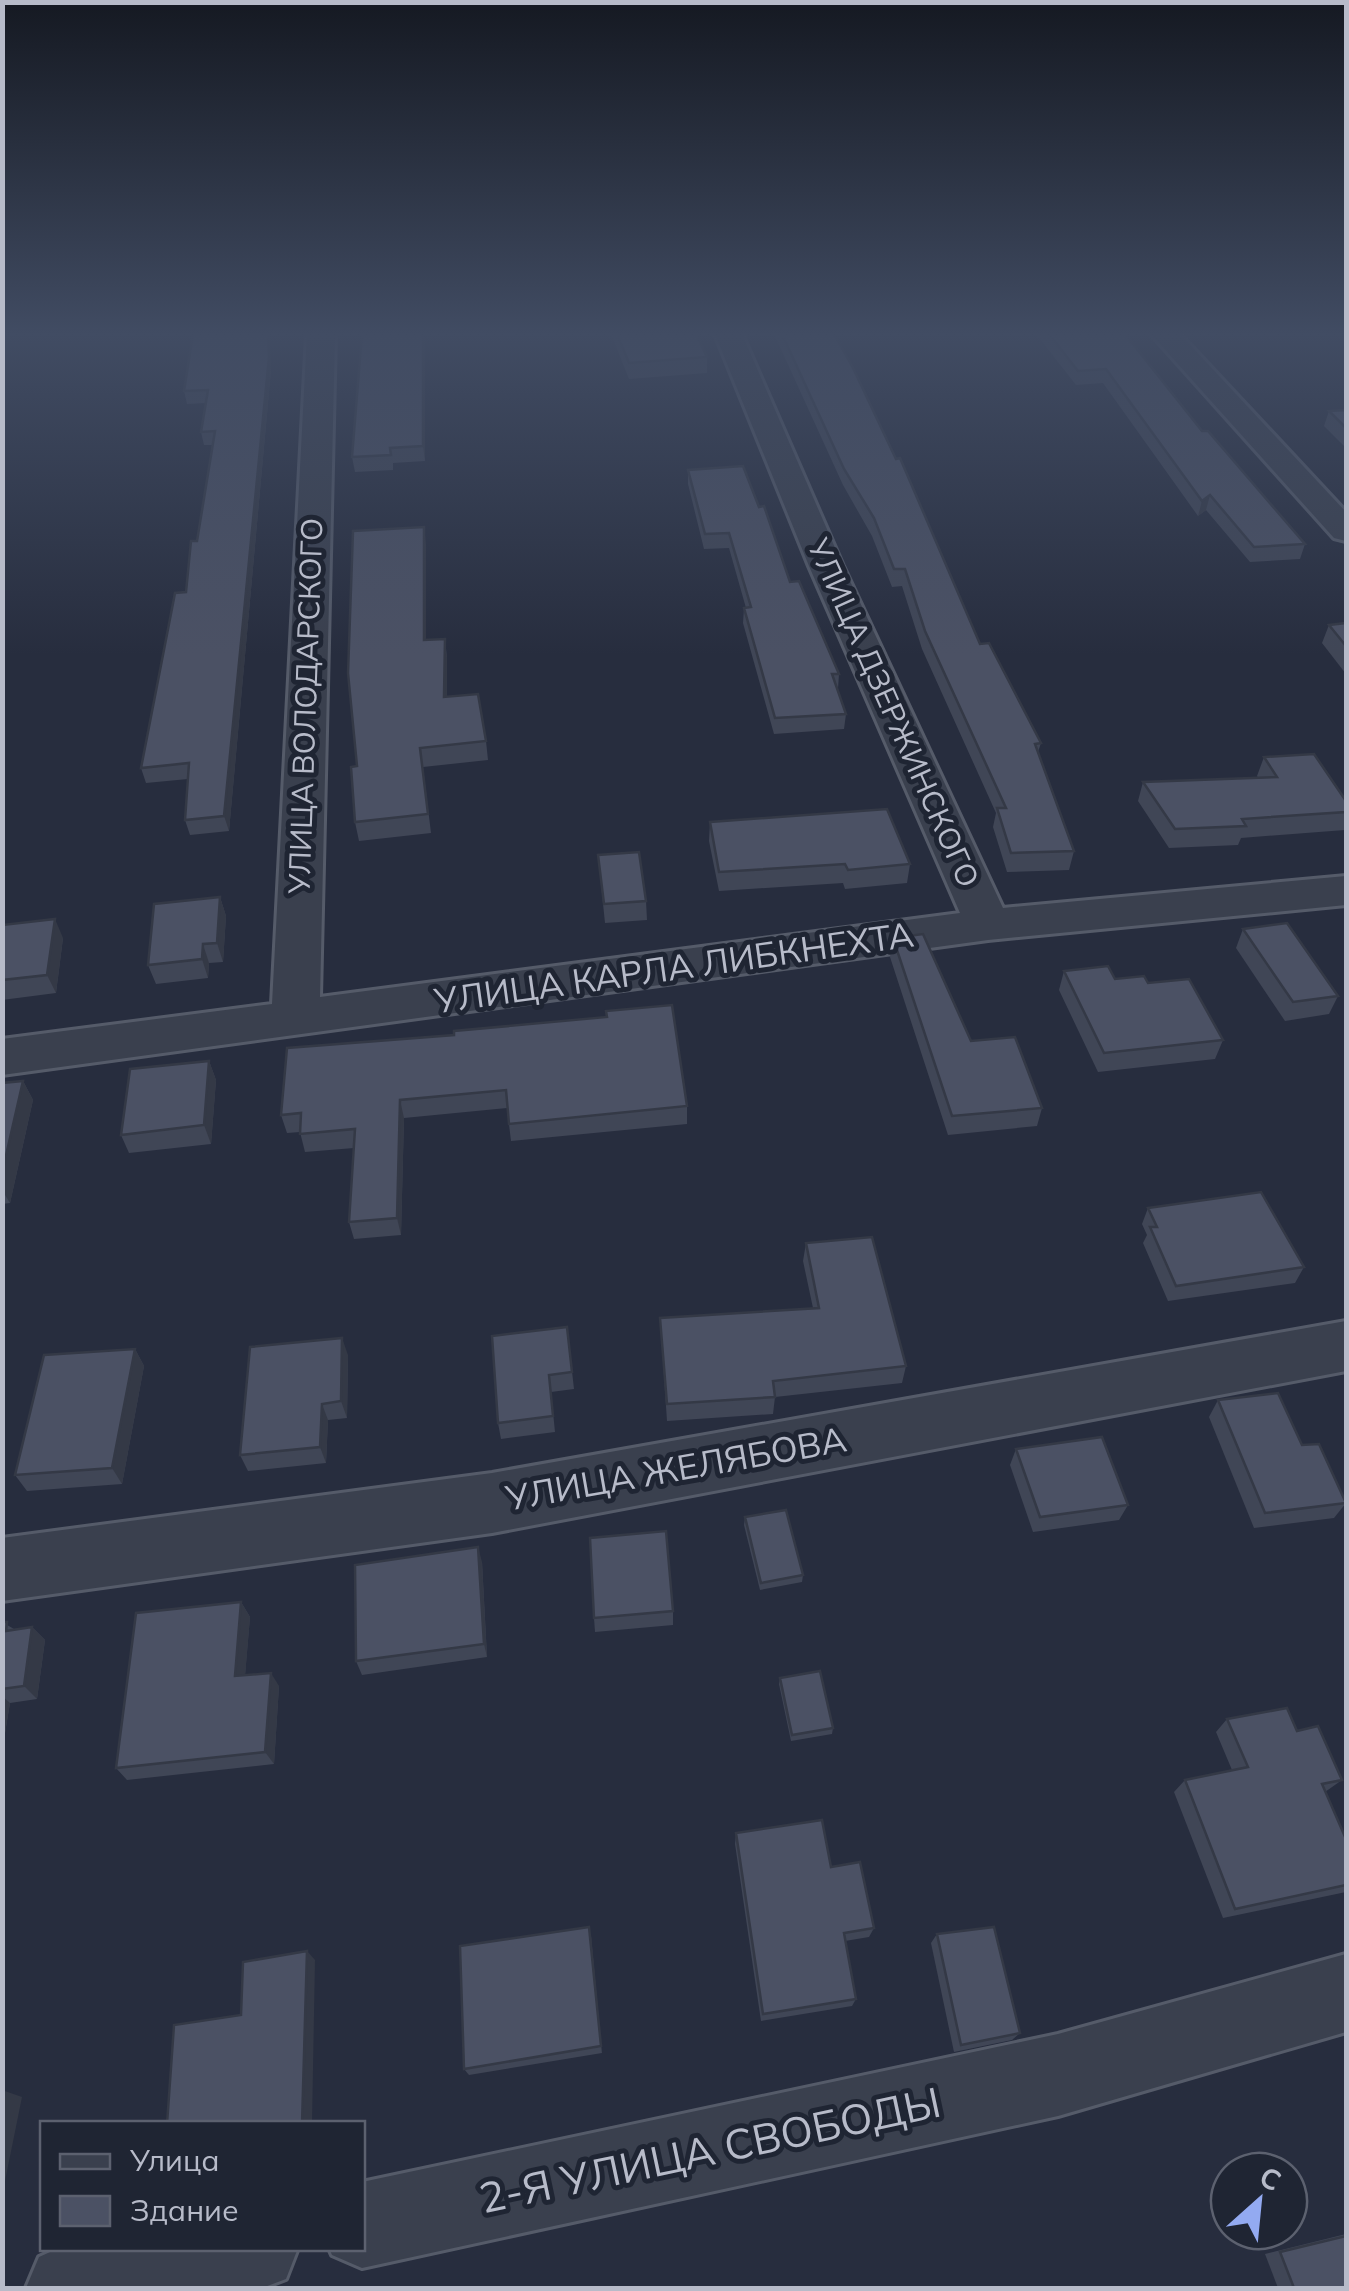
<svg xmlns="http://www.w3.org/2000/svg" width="1349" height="2291" viewBox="0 0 1349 2291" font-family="Mulish,sans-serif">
	<rect width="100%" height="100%" fill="#272d3e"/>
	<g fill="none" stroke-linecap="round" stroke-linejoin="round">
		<g stroke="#555b69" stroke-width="6">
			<g id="minor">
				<path d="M307,334H335L320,997L960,913L809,566L715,334H742L843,566L1003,908L1346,876V905L988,940L2,1075V1039L272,1004Z"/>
				<path d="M1151,334H1180L1346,512V541L1334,538Z"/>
				<path d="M1346,1321V1371L492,1533L2,1601V1538L492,1473Z"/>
				<path d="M1346,1954V2032L1058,2116L362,2268L332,2255L329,2248H362V2182L1058,2034Z"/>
				<path d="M59,2248H298L286,2279L262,2288H26L39,2257Z"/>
			</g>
		</g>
		<use href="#minor" fill="#3a404e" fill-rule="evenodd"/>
	</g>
	<g fill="#404656">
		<path d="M425,334V461L393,463V470L355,472L352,457Z"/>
		<path d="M611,334H696L707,357V373L629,379Z"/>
		<path d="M774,334H834L980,644L1041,743L1038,752L1074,851L1069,870L1007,872L993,827L996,813L922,649L902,586L892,587L872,536L843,485Z"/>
		<path d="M1036,334H1125L1202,431L1305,544L1300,559L1250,562L1206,510L1198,516L1103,383L1076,385Z"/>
		<path d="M271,370L229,831L190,835L185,820L188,779L146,783L141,768L186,592L197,541L213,445H204L201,432L206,403L187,404L184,391Z"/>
		<path d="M1346,410V448L1324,426L1329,411Z"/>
		<path d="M688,470L759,507L790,582L839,674L838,689L846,714L844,729L774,734L743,623L744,608H746L729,548L704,549L688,484Z"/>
		<path d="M426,544V640L445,639L447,658V697L486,741L488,760L423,767L431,833L359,841L355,822L357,766Z"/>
		<path d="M1346,623V674L1322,643L1329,625Z"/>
		<path d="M1264,757L1346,801V827L1345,830L1241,838L1238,845L1169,848L1138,801L1143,782L1258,778L1257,776Z"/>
		<path d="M710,822L910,864L907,883L845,889L843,883L719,891L709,841Z"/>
		<path d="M598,855L646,901L647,920L605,923Z"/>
		<path d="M220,897L226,916L223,962L209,963L208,978L156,984L148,965Z"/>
		<path d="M2,925L63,938L56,993L2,1000Z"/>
		<path d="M1243,929L1338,996L1329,1014L1285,1021L1236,948Z"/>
		<path d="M893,938L971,1041L1042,1108L1037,1126L948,1135L890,957Z"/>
		<path d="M1064,971L1148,983L1223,1040L1215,1059L1098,1072L1059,990Z"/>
		<path d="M287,1048L687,1106V1124L511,1141L507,1108L404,1118L401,1235L354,1239L349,1222L354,1148L305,1152L300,1132L287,1133L281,1115Z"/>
		<path d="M209,1061L216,1080L211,1144L129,1153L121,1135Z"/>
		<path d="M23,1081L33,1100L10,1203L2,1204V1083Z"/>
		<path d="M1148,1208L1304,1267L1295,1283L1168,1301L1143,1243L1147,1235L1142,1224Z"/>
		<path d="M806,1243L906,1366L902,1383L775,1397L773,1414L667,1421L660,1318L813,1308L803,1261Z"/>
		<path d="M567,1327L574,1389L551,1392L555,1432L501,1439L498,1423Z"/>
		<path d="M135,1349L144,1366L122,1484L27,1491L15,1475Z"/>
		<path d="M348,1355L347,1418L328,1420L326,1463L248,1471L240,1455Z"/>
		<path d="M1218,1400L1302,1445L1346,1503L1334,1518L1254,1528L1209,1417Z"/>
		<path d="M1016,1449L1128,1505L1119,1520L1033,1532L1010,1465Z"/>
		<path d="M745,1517L803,1575L802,1582L760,1590L744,1525Z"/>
		<path d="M482,1562L487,1657L362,1675L356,1661Z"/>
		<path d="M241,1602L250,1617L245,1675L279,1686L274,1764L127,1780L116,1768Z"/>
		<path d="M673,1611V1625L595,1632L594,1618Z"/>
		<path d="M2,1622L14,1629L32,1627L45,1640L37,1699L10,1703L2,1751Z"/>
		<path d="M780,1678L833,1728L832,1734L791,1741L779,1684Z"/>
		<path d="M1227,1719L1297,1731L1342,1780L1325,1792L1346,1839V1892L1223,1918L1174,1792L1185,1780L1232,1770L1216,1732Z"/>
		<path d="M736,1833L831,1867L874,1928L869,1937L845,1941L856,1999L852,2006L761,2021L735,1844Z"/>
		<path d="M937,1934L1020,2033L1012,2040L954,2052L931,1943Z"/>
		<path d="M591,1936L602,2053L469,2075L464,2069Z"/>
		<path d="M1346,2234V2288H1278L1265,2254Z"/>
	</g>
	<g fill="#343946">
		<path d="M268,334H270L271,370L229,831L224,816Z"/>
		<path d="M423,334H425V461L423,446Z"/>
		<path d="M1210,495L1206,510L1198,516L1202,501Z"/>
		<path d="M424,527L426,544V659L424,640Z"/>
		<path d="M445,639L447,658V715L444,697Z"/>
		<path d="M220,897L226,916L223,962L217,943Z"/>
		<path d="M55,919L63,938L56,993L47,975Z"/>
		<path d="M203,944L209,963L208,978L202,959Z"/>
		<path d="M209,1061L216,1080L211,1144L204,1125Z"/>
		<path d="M23,1081L33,1100L10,1203L2,1190V1173Z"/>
		<path d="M400,1100L404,1118L401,1235L397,1218Z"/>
		<path d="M342,1338L348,1355L347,1418L341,1401Z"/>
		<path d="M135,1349L144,1366L122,1484L112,1468Z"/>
		<path d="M322,1404L328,1420L326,1463L320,1447Z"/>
		<path d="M478,1547L482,1562L487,1657L484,1644Z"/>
		<path d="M241,1602L250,1617L244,1689L235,1676Z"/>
		<path d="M32,1627L45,1640L37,1699L24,1686Z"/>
		<path d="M271,1673L279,1686L274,1764L265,1752Z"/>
		<path d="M2,1696L10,1703L2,1751Z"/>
		<path d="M589,1927L591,1936L602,2053L601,2046Z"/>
		<path d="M307,1951L315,1960L312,2124H302Z"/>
		<path d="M2,2090L22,2097L2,2196Z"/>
	</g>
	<g fill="#4b5164" stroke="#343946" stroke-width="2.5">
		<path d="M193,334H268L269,357L224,816L185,820L189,763L141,768L175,593L186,592L191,541H197L215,431L201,432L208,390L184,391Z"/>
		<path d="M362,334H423V446L390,448L391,455L352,457Z"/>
		<path d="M617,334H696L707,357L629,363Z"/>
		<path d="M782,334H834L853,368L896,459L900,458L980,644L989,643L1041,743L1035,744L1074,851L1011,853L997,808H1006L925,631L905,569H894L874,518L844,469Z"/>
		<path d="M1049,334H1125L1202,431H1208L1305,544L1254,547L1210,495L1202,501L1106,369L1078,371Z"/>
		<path d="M1346,410V428L1329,411Z"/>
		<path d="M743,466L759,507L764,506L790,582L799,581L839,674H832L846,714L775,718L744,608L751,607L729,533L705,534L688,470Z"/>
		<path d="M424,527V640L445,639L444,697L478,694L486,741L420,748L428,814L355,822L351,767L357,766L348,673L353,531Z"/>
		<path d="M1346,623V646L1329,625Z"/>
		<path d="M1314,754L1346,801V812L1242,819L1246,826L1175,829L1143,782L1277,777L1264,757Z"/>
		<path d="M887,809L910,864L848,870L845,864L719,872L710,822Z"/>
		<path d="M639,852L646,901L604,904L598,855Z"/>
		<path d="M220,897L217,943L203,944L202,959L148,965L154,904Z"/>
		<path d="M55,919L47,975L2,980V925Z"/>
		<path d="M1287,923L1338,996L1293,1002L1243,929Z"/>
		<path d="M923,934L971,1041L1015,1037L1042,1108L952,1116L893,938Z"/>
		<path d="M1108,966L1115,979L1144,976L1148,983L1189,979L1223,1040L1104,1053L1064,971Z"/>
		<path d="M672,1005L687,1106L509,1124L506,1090L400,1100L397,1218L349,1222L355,1129L300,1134L301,1113L281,1115L287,1048L454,1035V1031L607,1017L606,1011Z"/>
		<path d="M209,1061L204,1125L121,1135L130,1069Z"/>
		<path d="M23,1081L2,1173V1083Z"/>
		<path d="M1261,1192L1304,1267L1176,1286L1150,1227H1157L1148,1208Z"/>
		<path d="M872,1237L906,1366L773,1381L775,1397L667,1404L660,1318L819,1308L806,1243Z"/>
		<path d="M567,1327L572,1372L549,1375L553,1416L498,1423L492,1336Z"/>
		<path d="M342,1338L341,1401L322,1404L320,1447L240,1455L250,1347Z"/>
		<path d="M135,1349L112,1468L15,1475L44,1355Z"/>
		<path d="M1278,1393L1302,1445L1319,1444L1346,1503L1265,1513L1218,1400Z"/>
		<path d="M1102,1437L1128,1505L1040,1517L1016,1449Z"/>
		<path d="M786,1510L803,1575L761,1583L745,1517Z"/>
		<path d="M666,1531L673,1611L594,1618L590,1538Z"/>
		<path d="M478,1547L484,1644L356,1661L355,1565Z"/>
		<path d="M241,1602L235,1676L271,1673L265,1752L116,1768L136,1613Z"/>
		<path d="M2,1622H7L6,1631L32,1627L24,1686L2,1689Z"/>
		<path d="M820,1671L833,1728L792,1735L780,1678Z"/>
		<path d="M1287,1708L1297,1731L1318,1726L1342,1780L1322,1784L1346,1839V1885L1235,1909L1185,1780L1248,1767L1227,1719Z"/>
		<path d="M822,1820L831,1867L860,1862L874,1928L844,1933L856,1999L763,2014L736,1833Z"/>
		<path d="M589,1927L601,2046L464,2069L460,1946Z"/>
		<path d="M994,1927L1020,2033L961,2045L937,1934Z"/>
		<path d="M307,1951L302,2124H167L174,2025L241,2015L243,1962Z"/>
		<path d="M1346,2236V2288H1294L1280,2252Z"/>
	</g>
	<linearGradient id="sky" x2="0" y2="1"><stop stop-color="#151922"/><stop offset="0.51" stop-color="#414c63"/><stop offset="1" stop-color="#414c63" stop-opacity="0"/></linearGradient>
	<rect width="1349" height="655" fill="url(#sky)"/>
	<g text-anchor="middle" stroke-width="10" stroke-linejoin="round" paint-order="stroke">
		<g font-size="30" fill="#b7bbc9" stroke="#1f2533">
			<text transform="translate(306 706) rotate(-88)" y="10">УЛИЦА ВОЛОДАРСКОГО</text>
			<text transform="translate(893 713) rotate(66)" y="10">УЛИЦА ДЗЕРЖИНСКОГО</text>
		</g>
		<g font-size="35" fill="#b7bbc9" stroke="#1f2533">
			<text transform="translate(674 968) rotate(-8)" y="12">УЛИЦА КАРЛА ЛИБКНЕХТА</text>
			<text transform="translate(676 1469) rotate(-10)" y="12">УЛИЦА ЖЕЛЯБОВА</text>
		</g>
		<g font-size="42" fill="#b7bbc9" stroke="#1f2533">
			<text transform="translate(710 2150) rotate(-12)" y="15">2-Я УЛИЦА СВОБОДЫ</text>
		</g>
	</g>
	<rect width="1349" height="2291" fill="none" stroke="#b7bbc9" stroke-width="10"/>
	<rect x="40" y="2121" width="325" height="130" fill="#1f2533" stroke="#5c616f" stroke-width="2.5"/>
	<rect x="60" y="2154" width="50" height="15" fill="#3a404e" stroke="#5c616f" stroke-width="2.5"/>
	<text x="130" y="2171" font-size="30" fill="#b7bbc9">Улица</text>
	<rect x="60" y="2196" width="50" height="30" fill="#4b5164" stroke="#5c616f" stroke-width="2.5"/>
	<text x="130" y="2221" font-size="30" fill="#b7bbc9">Здание</text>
	<g transform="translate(1259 2201) rotate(27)"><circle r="48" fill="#1f2533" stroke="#5c616f" stroke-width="2.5"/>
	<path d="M0-8L18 38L0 25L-18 38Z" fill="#93aaf1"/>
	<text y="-15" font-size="28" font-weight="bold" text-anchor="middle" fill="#b7bbc9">С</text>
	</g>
</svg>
